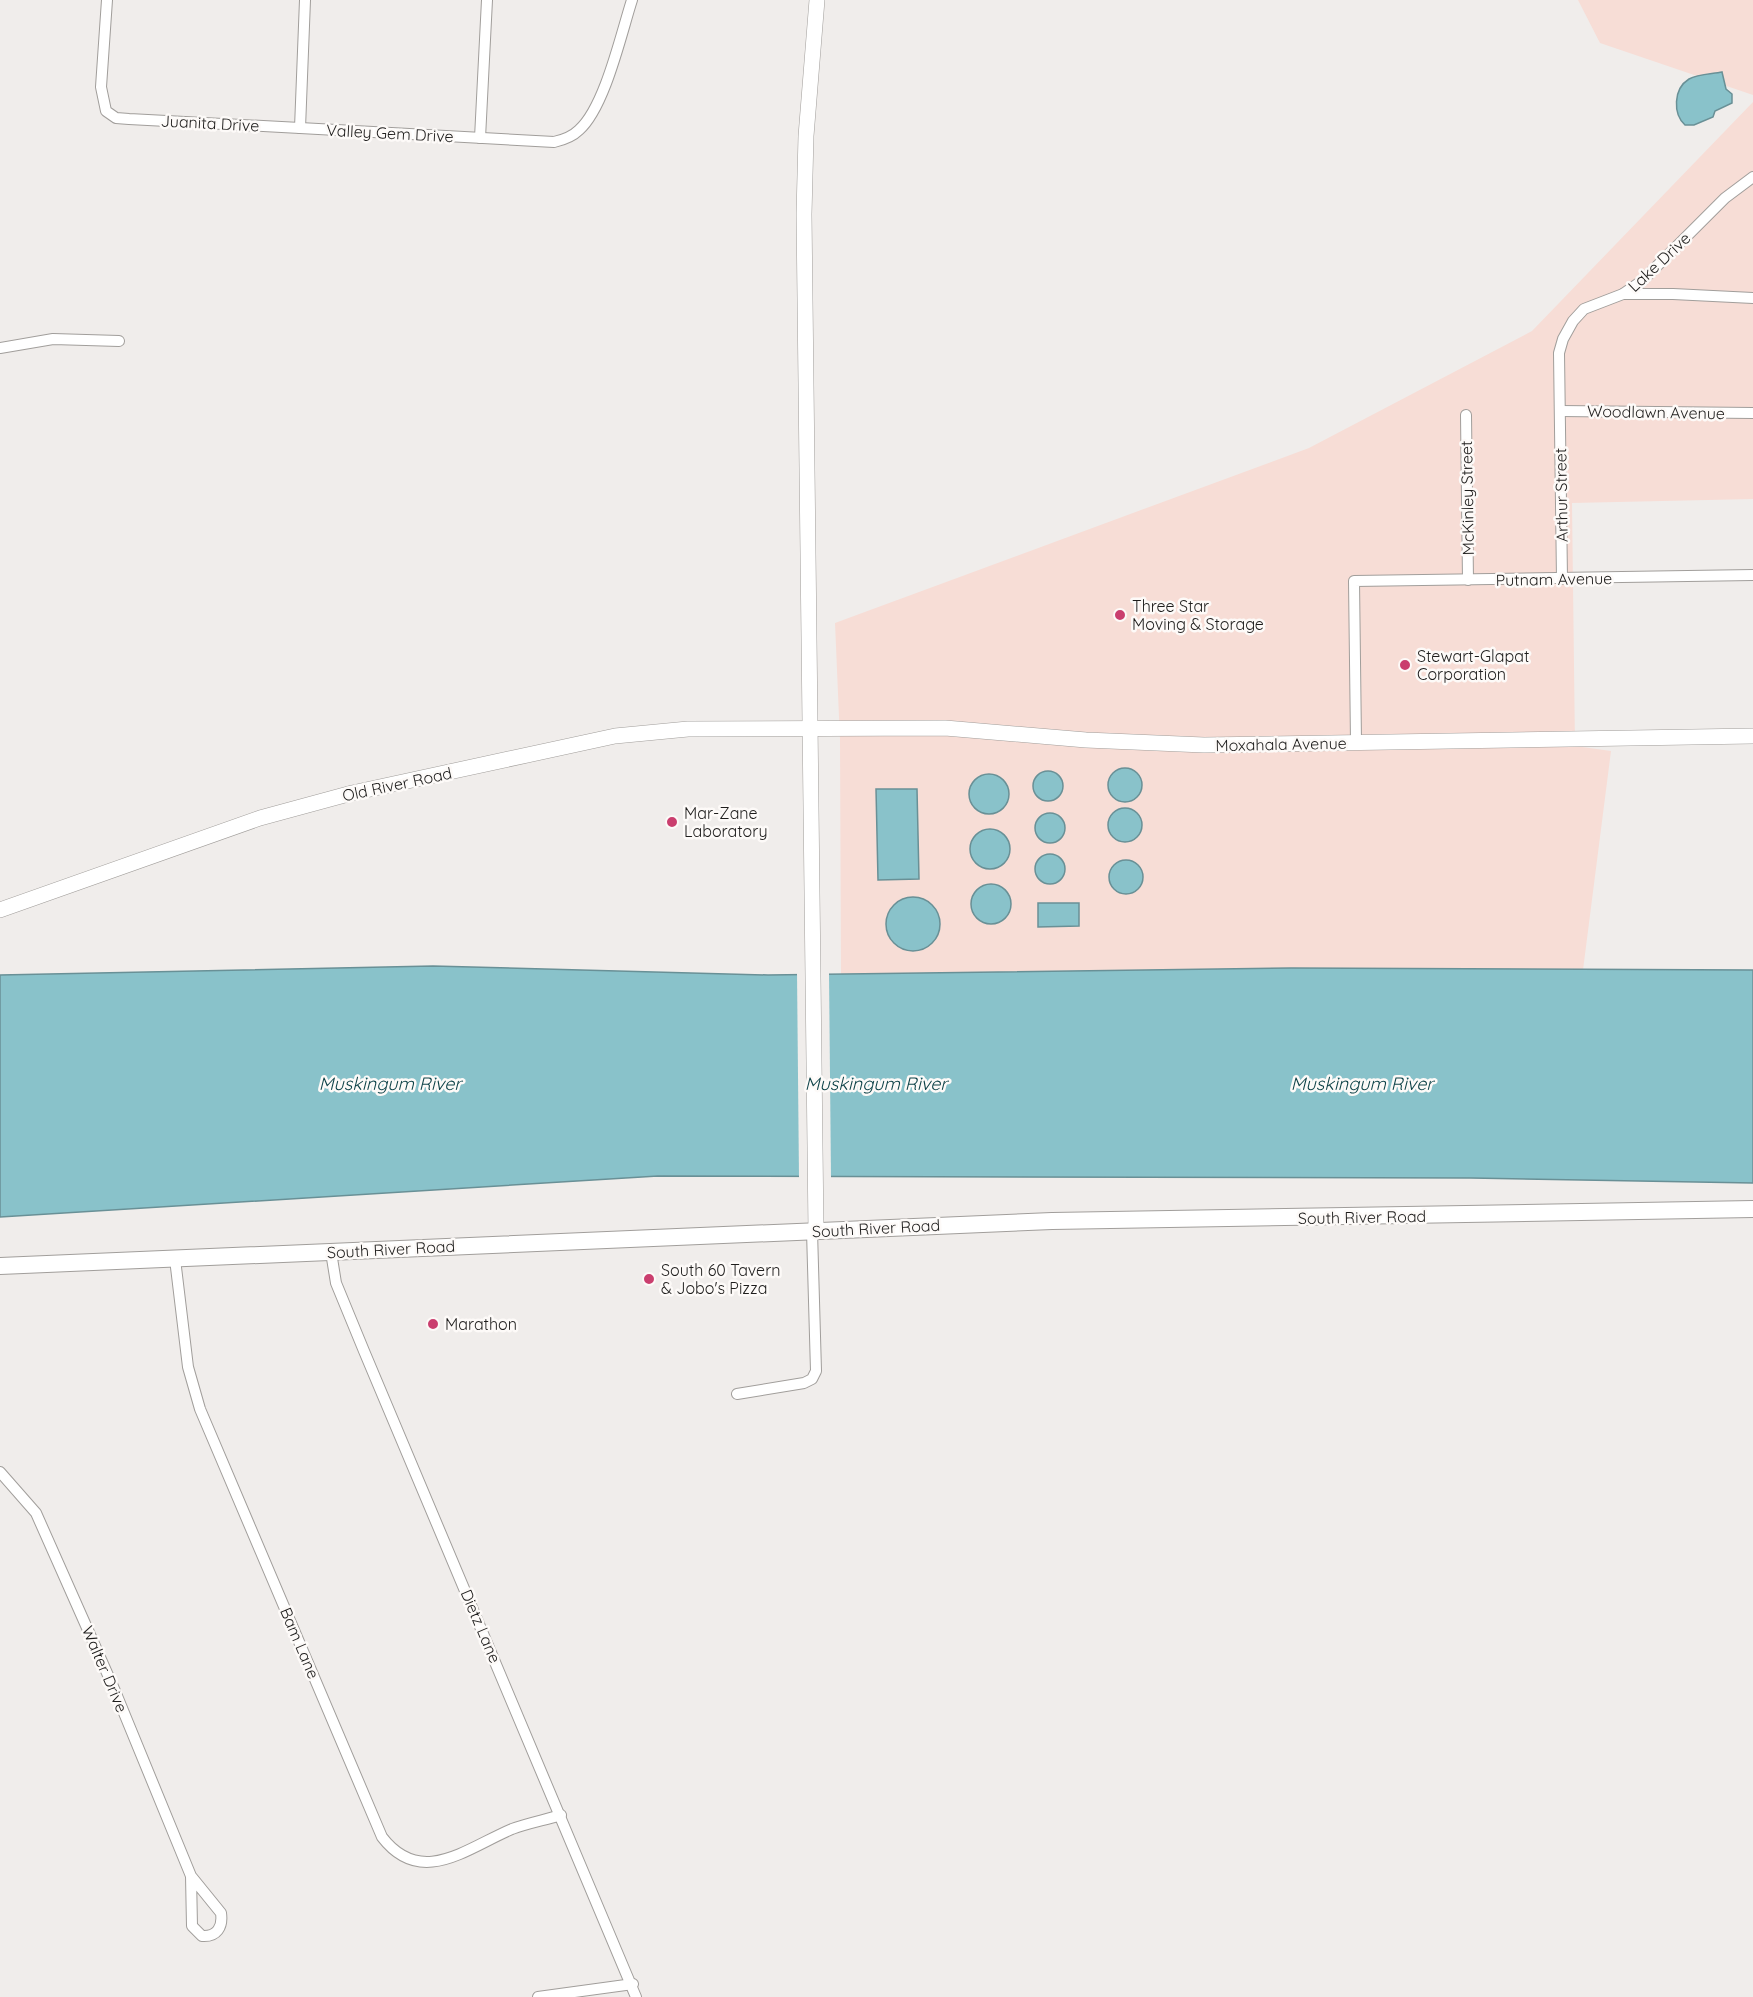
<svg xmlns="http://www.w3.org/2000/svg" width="1753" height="1997" viewBox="0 0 1753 1997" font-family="Quicksand,sans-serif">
	<rect width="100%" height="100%" fill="#f0edeb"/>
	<g fill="#f7ddd6">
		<path d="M1578,0H1753V95L1600,43Z"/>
		<path d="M1753,102V499L1572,503L1575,746L1611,751L1583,970L1291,968L841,974L840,740L835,623L1309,448L1532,331Z"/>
	</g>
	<g fill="#89c2ca" stroke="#699096" stroke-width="1.5">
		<path d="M1722,72L1726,89L1732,94V103L1715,111L1713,117L1694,125H1685C1673,114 1673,89 1689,79C1698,74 1713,74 1722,72Z"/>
		<circle cx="1125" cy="785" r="17"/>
		<circle cx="1048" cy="786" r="15"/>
		<circle cx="989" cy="794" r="20"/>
		<path d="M876,789H917L919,879L878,880Z"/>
		<circle cx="1125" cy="825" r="17"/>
		<circle cx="1050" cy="828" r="15"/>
		<circle cx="990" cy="849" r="20"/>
		<circle cx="1050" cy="869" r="15"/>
		<circle cx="1126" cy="877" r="17"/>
		<circle cx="991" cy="904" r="20"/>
		<circle cx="913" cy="924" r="27"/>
		<path d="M1038,903H1079V926L1038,927Z"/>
		<path d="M433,966L768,975L1291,968L1753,970V1183L1471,1178L658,1176L0,1217V975Z"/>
	</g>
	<path fill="#f0edeb" d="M797,972H829L831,1179H799Z"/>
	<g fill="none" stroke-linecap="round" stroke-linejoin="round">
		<g stroke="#a19e9b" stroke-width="12">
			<g id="street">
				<path d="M107,0L101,87L106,111L116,118L129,119L300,128L305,0"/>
				<path d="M300,128L554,142C563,140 572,137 579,130C605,107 621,34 632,0"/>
				<path d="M480,138L487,0"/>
				<path d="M1623,294H1673L1753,298"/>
				<path d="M0,348L53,339L119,341"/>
				<path d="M1560,411L1753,413"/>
				<path d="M1466,415L1468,580"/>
				<path d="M1562,579L1559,353L1563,339L1573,321L1584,309L1623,294L1642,281L1725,198L1753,177"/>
				<path d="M1356,742L1354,581L1753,575"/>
				<path d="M331,1252L336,1283L364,1351L636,1997"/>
				<path d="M175,1259L188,1367L200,1409L382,1837C421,1888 467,1848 512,1829C528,1823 545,1820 561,1815"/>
				<path d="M737,1394L804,1383L812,1379L816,1371L812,1231"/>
				<path d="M0,1472L36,1513L115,1691L191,1876L221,1913C223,1927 217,1937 202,1936L192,1926L191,1876"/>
				<path d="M538,1997L633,1984"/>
			</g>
		</g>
		<g stroke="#a19e9b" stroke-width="16">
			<g id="secondary">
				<path d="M0,910L260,818L352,793L615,736L688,729L945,728L1086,740L1204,745L1753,736"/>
				<path d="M816,1231L804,214L806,136L817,0"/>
			</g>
		</g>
		<g stroke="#a19e9b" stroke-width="18">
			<path id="primary" d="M0,1266L1052,1221L1753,1209"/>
		</g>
		<use href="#street" stroke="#fff" stroke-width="10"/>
		<use href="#secondary" stroke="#fff" stroke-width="15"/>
		<use href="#primary" stroke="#fff" stroke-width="16"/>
	</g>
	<g fill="#ca3e6e" stroke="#fdfaf8" stroke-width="2">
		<circle cx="1120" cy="615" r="6"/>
		<circle cx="1405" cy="665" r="6"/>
		<circle cx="672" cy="822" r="6"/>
		<circle cx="649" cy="1279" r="6"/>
		<circle cx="433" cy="1324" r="6"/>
	</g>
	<g text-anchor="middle" stroke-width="5" stroke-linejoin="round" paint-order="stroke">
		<g font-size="16" fill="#1e1d1c" stroke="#fdfaf8">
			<text transform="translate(210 123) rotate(3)" y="6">Juanita Drive</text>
			<text transform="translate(390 133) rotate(3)" y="6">Valley Gem Drive</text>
			<text transform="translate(1659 262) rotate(-43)" y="6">Lake Drive</text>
			<text transform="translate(1656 412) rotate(1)" y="6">Woodlawn Avenue</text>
			<text transform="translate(1561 495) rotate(-91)" y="6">Arthur Street</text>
			<text transform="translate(1467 498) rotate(-91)" y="6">McKinley Street</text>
			<text transform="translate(1554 579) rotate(-1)" y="6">Putnam Avenue</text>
			<text transform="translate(1281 744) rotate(-1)" y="6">Moxahala Avenue</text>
			<text transform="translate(397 784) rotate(-12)" y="6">Old River Road</text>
			<text transform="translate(1362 1217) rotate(-1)" y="6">South River Road</text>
			<text transform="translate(876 1228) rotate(-3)" y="6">South River Road</text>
			<text transform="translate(391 1249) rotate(-3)" y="6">South River Road</text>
			<text transform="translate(481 1626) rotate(67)" y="6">Dietz Lane</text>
			<text transform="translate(300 1643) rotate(67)" y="6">Bam Lane</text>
			<text transform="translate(105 1669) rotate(67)" y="6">Walter Drive</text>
		</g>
		<g font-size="16" fill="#1e1d1c" stroke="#fdfaf8" text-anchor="start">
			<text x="1132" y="612">Three Star<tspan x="1132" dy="18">Moving &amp; Storage</tspan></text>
			<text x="1417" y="662">Stewart-Glapat<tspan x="1417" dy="18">Corporation</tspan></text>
			<text x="684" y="819">Mar-Zane<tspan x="684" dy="18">Laboratory</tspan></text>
			<text x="661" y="1276">South 60 Tavern<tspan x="661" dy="18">&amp; Jobo's Pizza</tspan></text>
			<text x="445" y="1330">Marathon</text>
		</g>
		<g font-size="18" font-style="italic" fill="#093f45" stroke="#fdfaf8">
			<text x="390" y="1090">Muskingum River</text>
			<text x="876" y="1090">Muskingum River</text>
			<text x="1362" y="1090">Muskingum River</text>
		</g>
	</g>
</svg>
